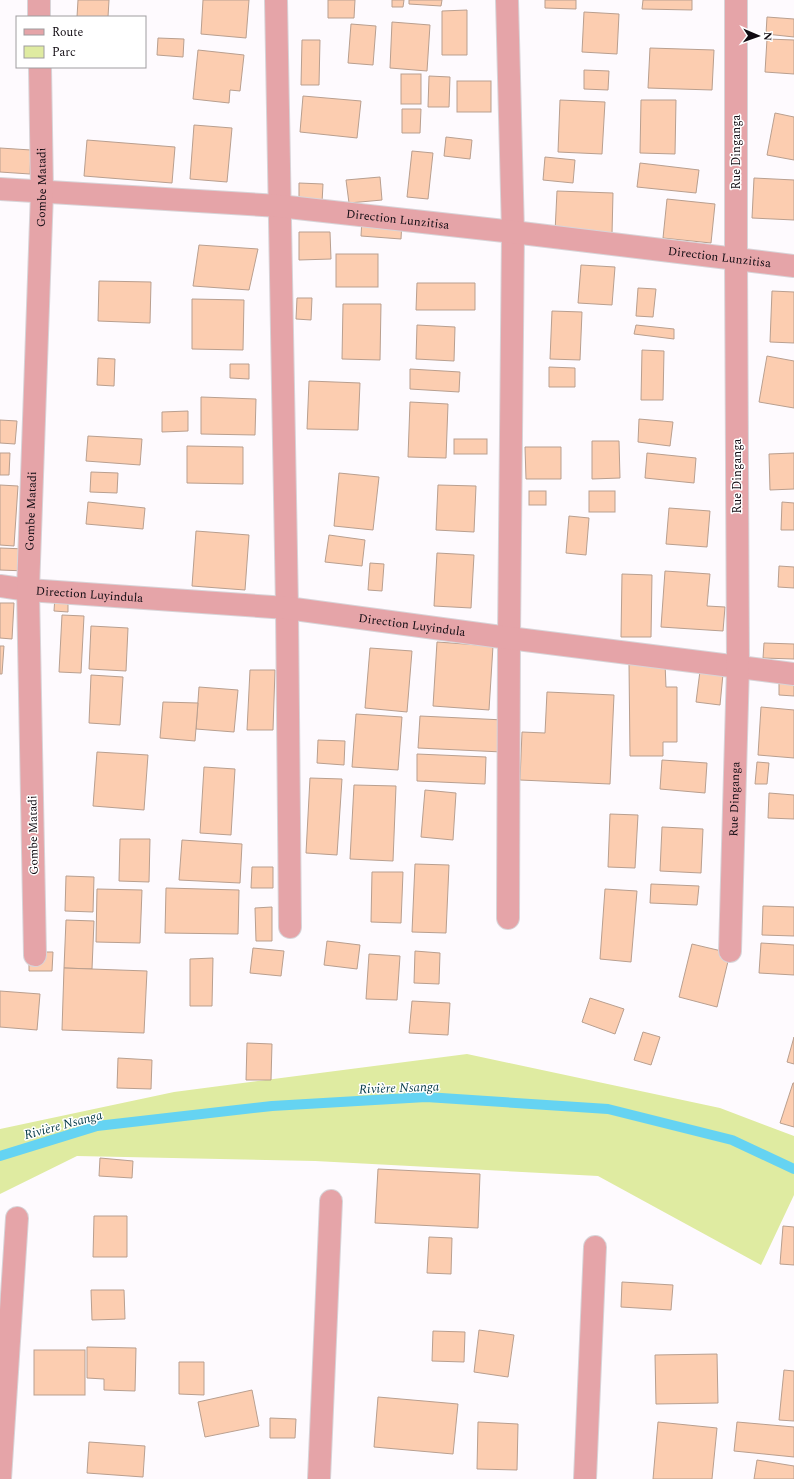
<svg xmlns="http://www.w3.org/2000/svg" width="794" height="1479" viewBox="0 0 794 1479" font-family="Spectral,serif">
	<rect width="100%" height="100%" fill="#fefafe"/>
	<path fill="#dfeba1" d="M467,1054L720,1108L794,1136V1195L761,1265L598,1176L315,1161L77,1156L0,1194V1129L174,1092Z"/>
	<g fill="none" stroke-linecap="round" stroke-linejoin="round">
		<path stroke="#65d3f2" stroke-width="10" d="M0,1156L97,1126L272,1106L426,1097L608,1109L732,1140L794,1169"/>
	</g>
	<g fill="#fccdb0" stroke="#b99f8f">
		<path d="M78,0H109L108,17H77Z"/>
		<path d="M203,0H249L246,38L201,34Z"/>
		<path d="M328,0H355L354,18H328Z"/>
		<path d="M392,0H404L403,7H392Z"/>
		<path d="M409,0H442L441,6L409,4Z"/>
		<path d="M545,0H576V9L545,8Z"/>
		<path d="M643,0H692V10L642,9Z"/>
		<path d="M467,10V55H442V11Z"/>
		<path d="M584,12L619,14L617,54L582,52Z"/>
		<path d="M767,17L794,19V37L766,34Z"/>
		<path d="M392,22L430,25L427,71L390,68Z"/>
		<path d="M351,24L376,26L373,65L348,63Z"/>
		<path d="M158,38L184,39L183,57L157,55Z"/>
		<path d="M767,39L794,40V74L765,72Z"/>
		<path d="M302,40H320L319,85H301Z"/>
		<path d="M650,48L714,50L712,90L648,88Z"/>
		<path d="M198,50L244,55L240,91L230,90L229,103L193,99Z"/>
		<path d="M584,70L609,71L608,90L584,89Z"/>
		<rect x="401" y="74" width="20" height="30"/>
		<path d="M429,76L450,77L449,107H428Z"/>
		<rect x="457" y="81" width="34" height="31"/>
		<path d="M303,96L361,101L357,138L300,132Z"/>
		<path d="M560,100L605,102L602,154L558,152Z"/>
		<path d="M641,100H676L675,154L640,153Z"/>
		<path d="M402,109H421L420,133H402Z"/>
		<path d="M775,113L794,117V160L767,155Z"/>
		<path d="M194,125L232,128L227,182L190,179Z"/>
		<path d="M446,137L472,140L470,159L444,156Z"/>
		<path d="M87,140L175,147L172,183L84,176Z"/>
		<path d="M0,148L31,150L30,174L0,172Z"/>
		<path d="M412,151L433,153L428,199L407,197Z"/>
		<path d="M545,157L575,160L573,183L543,180Z"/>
		<path d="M640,163L699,170L696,193L637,187Z"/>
		<path d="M380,177L382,200L349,203L346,180Z"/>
		<path d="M754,178L794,180V220L752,218Z"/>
		<path d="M299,183L323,184L322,203H299Z"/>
		<path d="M557,191L613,193L612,234L555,232Z"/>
		<path d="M667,199L715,204L711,243L663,238Z"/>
		<path d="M362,219L402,221L401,239L361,236Z"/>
		<path d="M299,232H330L331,259L299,260Z"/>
		<path d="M199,245L258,249L249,290L193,286Z"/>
		<rect x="336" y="254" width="42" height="33"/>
		<path d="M581,265L615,267L612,305L578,303Z"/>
		<path d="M99,281L151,282L150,323L98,321Z"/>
		<path d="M417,283H475V310H416Z"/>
		<path d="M638,288L656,289L653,317L636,316Z"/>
		<path d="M772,291L794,292V343L770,342Z"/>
		<path d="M297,298H312L311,320L296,319Z"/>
		<path d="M192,299L244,300L243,350L192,349Z"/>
		<path d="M343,304H381L380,360L342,359Z"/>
		<path d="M552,311L582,312L580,360L550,359Z"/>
		<path d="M417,325L455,327L454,361L416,359Z"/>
		<path d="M636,325L674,329V339L634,334Z"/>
		<path d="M642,350L664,351L663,400H641Z"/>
		<path d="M767,356L794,361V408L759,402Z"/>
		<path d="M98,358L115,359L114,386L97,385Z"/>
		<path d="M230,364H249V379L230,378Z"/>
		<path d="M549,367L575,368V387H549Z"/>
		<path d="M410,369L460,372L459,392L410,389Z"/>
		<path d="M309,381L360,383L358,430L307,429Z"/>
		<path d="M201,397L256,399L255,435L201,434Z"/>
		<path d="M410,402L448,404L446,458L408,457Z"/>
		<path d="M188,411V431L162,432V412Z"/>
		<path d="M639,419L673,422L670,446L638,442Z"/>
		<path d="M0,420L17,421L15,444L0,443Z"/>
		<path d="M88,436L142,439L140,465L86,461Z"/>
		<rect x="454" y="439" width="33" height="15"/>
		<path d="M592,441H619L620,478L592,479Z"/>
		<path d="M187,446L243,447V484L187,483Z"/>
		<path d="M525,447H561V479H526Z"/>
		<path d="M0,453H10L9,475H0Z"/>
		<path d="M647,453L696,458L694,483L645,478Z"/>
		<path d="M794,453V489L770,490L769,454Z"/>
		<path d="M91,472L118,473L117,493L90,492Z"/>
		<path d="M339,473L379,477L373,530L334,526Z"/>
		<path d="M0,485L18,486L14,546L0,545Z"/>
		<path d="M438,485L476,486L474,532L436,530Z"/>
		<rect x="529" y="491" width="17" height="14"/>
		<rect x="589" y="491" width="26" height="21"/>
		<path d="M88,502L145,508L143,529L86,524Z"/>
		<path d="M782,502L794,503V530H781Z"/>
		<path d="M669,508L710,511L707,547L666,544Z"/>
		<path d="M569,516L589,518L586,555L566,553Z"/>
		<path d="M196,531L249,535L245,590L192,586Z"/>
		<path d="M329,535L365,540L362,566L325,562Z"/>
		<path d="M0,548L26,549V571L0,570Z"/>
		<path d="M437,553L474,555L471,608L434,606Z"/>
		<path d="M370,563L384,564L382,591L368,590Z"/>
		<path d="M779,566L794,567V588L778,587Z"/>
		<path d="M665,571L710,574L707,606L725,607L723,631L661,627Z"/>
		<path d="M622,574L652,575L651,637H621Z"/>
		<path d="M55,596L68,597V612L54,611Z"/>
		<path d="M0,603H14L12,639L0,638Z"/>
		<path d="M62,615L84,616L81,673L59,672Z"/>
		<path d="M91,626L128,628L126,671L89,669Z"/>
		<path d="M437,642L493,646L489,710L433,706Z"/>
		<path d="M764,643L794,644V659L763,658Z"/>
		<path d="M0,646H4L2,674H0Z"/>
		<path d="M370,648L412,651L407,712L365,708Z"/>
		<path d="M629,663H665L666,687H677V742H663V756H630Z"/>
		<path d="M250,670H275L273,730H247Z"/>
		<path d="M700,671L723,674L720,705L696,702Z"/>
		<path d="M91,675L123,677L120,725L89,723Z"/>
		<path d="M779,676H794V696L779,695Z"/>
		<path d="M199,687L238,690L234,732L196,729Z"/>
		<path d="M547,692L614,695L610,784L520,780L522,732L545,733Z"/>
		<path d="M163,702L198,703L195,741L160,738Z"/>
		<path d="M761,707L794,710V758L758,755Z"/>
		<path d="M356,714L402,717L398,770L352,767Z"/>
		<path d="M420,716L504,720L502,752L418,748Z"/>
		<path d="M318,740L345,741L344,765L317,763Z"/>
		<path d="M97,752L148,755L144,810L93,806Z"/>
		<path d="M417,754L486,757L485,784L417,781Z"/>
		<path d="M662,760L707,763L705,793L660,789Z"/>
		<path d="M757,762L769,763L767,784H755Z"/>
		<path d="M204,767L235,769L231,835L200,833Z"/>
		<path d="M310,778L342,779L337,855L306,853Z"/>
		<path d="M354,785L396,786L393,861L350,859Z"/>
		<path d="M425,790L456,793L453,840L421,837Z"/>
		<path d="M769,793L794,795V819L768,818Z"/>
		<path d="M610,814L638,815L635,868L608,867Z"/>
		<path d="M662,827L703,829L701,873L660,871Z"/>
		<path d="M120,839H150L149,882L119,881Z"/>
		<path d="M182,840L242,844L240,883L179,880Z"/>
		<path d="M415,864L449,865L446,933L412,932Z"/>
		<path d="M252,867H273V888H251Z"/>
		<path d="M372,872H403L401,923L371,922Z"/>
		<path d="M66,876L94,877L93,912L65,911Z"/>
		<path d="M651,884L699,886L697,905L650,903Z"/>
		<path d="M166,888L239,890L238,934L165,933Z"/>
		<path d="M97,889L142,890L140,943L96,942Z"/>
		<path d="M605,889L637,891L631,962L600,959Z"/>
		<path d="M763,906L794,907V936L762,935Z"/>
		<path d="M272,907V941H256L255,908Z"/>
		<path d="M66,920L94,921L92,969L64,968Z"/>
		<path d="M327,941L360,945L357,969L324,965Z"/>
		<path d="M761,943L794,945V975L759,973Z"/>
		<path d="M692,944L730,953L717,1007L679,997Z"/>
		<path d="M253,948L284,951L281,976L250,973Z"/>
		<path d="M415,951L440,953L439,984L414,983Z"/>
		<path d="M29,952H53L52,971H29Z"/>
		<path d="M369,954L400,956L397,1000L366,999Z"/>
		<path d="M213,958L212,1006H190V959Z"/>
		<path d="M64,968L147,971L144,1033L62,1030Z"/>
		<path d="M0,991L40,994L37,1030L0,1027Z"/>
		<path d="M590,998L624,1009L615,1034L582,1022Z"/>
		<path d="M412,1001L450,1003L448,1035L409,1033Z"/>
		<path d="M643,1032L660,1037L651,1065L634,1060Z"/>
		<path d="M794,1037V1064L787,1062Z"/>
		<path d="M247,1043L272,1044L271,1080H246Z"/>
		<path d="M118,1058L152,1060L151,1089L117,1088Z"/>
		<path d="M793,1083H794V1127L780,1123Z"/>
		<path d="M100,1158L133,1161L132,1178L99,1176Z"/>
		<path d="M378,1169L480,1174L478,1228L375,1223Z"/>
		<path d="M94,1216H127V1257H93Z"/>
		<path d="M783,1226L794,1227V1265L780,1264Z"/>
		<path d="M429,1237L452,1238L451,1274L427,1273Z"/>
		<path d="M622,1282L673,1285L671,1310L621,1307Z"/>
		<path d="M91,1290H124L125,1319L92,1320Z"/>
		<path d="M479,1330L514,1335L508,1377L474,1372Z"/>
		<path d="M433,1331L465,1332L464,1362L432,1361Z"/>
		<path d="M87,1347L136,1348L135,1391L104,1390V1379L87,1378Z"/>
		<rect x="34" y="1350" width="51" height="45"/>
		<path d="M717,1354L718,1403L656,1404L655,1355Z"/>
		<path d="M179,1362H204V1395L179,1394Z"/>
		<path d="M784,1370L794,1371V1421L779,1420Z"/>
		<path d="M252,1390L259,1426L205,1437L198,1402Z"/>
		<path d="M378,1397L458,1404L453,1454L374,1447Z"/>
		<path d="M270,1418L296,1419L295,1438H270Z"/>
		<path d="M478,1422L518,1424L517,1470L477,1469Z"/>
		<path d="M658,1422L717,1428L712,1479H653Z"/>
		<path d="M737,1422L794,1427V1457L734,1451Z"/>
		<path d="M89,1442L145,1446L143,1477L87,1473Z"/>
		<path d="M757,1460L794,1466V1479H754Z"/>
	</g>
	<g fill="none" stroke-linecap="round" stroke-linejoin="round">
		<g stroke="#d8d4d8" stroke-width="24">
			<g id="minor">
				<path d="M39,0V17"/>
				<path d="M276,0L287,608L290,927"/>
				<path d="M507,0L513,232L509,638L508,918"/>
				<path id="s1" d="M0,189L279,206L513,232L794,266"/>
				<path id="s2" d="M0,586L28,590L287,608L509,638L794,674"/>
				<path id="s3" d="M730,951L738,667L736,258V0"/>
				<path id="s4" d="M35,955L28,590L42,192L40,67"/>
				<path d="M0,1479L17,1218"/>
				<path d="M319,1479L331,1201"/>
				<path d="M585,1479L595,1247"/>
			</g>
		</g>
		<use href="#minor" stroke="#e5a4a8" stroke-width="22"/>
	</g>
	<g text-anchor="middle" stroke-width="3" stroke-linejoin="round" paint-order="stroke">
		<g font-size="12" fill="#100a11" stroke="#fff">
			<text transform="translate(736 152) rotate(-90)" y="4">Rue Dinganga</text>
			<text dy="4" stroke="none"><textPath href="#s4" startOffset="768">Gombe Matadi</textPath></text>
			<text dy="4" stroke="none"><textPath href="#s1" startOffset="399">Direction Lunzitisa</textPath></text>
			<text dy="4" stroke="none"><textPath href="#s1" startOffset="723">Direction Lunzitisa</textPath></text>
			<text transform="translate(737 476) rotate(-90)" y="4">Rue Dinganga</text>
			<text dy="4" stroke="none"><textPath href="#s4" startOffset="444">Gombe Matadi</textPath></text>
			<text dy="4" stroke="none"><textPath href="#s2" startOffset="90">Direction Luyindula</textPath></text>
			<text dy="4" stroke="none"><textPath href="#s2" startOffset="414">Direction Luyindula</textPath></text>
			<text dy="4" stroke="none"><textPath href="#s3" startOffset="152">Rue Dinganga</textPath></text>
			<text transform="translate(33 835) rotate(-91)" y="4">Gombe Matadi</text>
		</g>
		<g font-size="13" font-style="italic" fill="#043946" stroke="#fff">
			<text transform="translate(399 1087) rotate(-2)" y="5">Rivière Nsanga</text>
			<text transform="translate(63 1124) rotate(-15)" y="5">Rivière Nsanga</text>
		</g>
	</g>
	<rect x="16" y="16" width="130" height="52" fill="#ffffff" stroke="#9f9da0"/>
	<rect x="24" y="29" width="20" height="6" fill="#e5a4a8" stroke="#9f9da0"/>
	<text x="52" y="36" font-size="12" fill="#100a11">Route</text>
	<rect x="24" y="46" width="20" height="12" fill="#dfeba1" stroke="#9f9da0"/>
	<text x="52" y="56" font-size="12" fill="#100a11">Parc</text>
	<g transform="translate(758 36) rotate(92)" stroke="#ffffff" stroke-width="3" paint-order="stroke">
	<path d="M0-3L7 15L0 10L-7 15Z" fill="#100a11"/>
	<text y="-6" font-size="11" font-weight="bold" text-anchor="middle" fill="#100a11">N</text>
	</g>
</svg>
